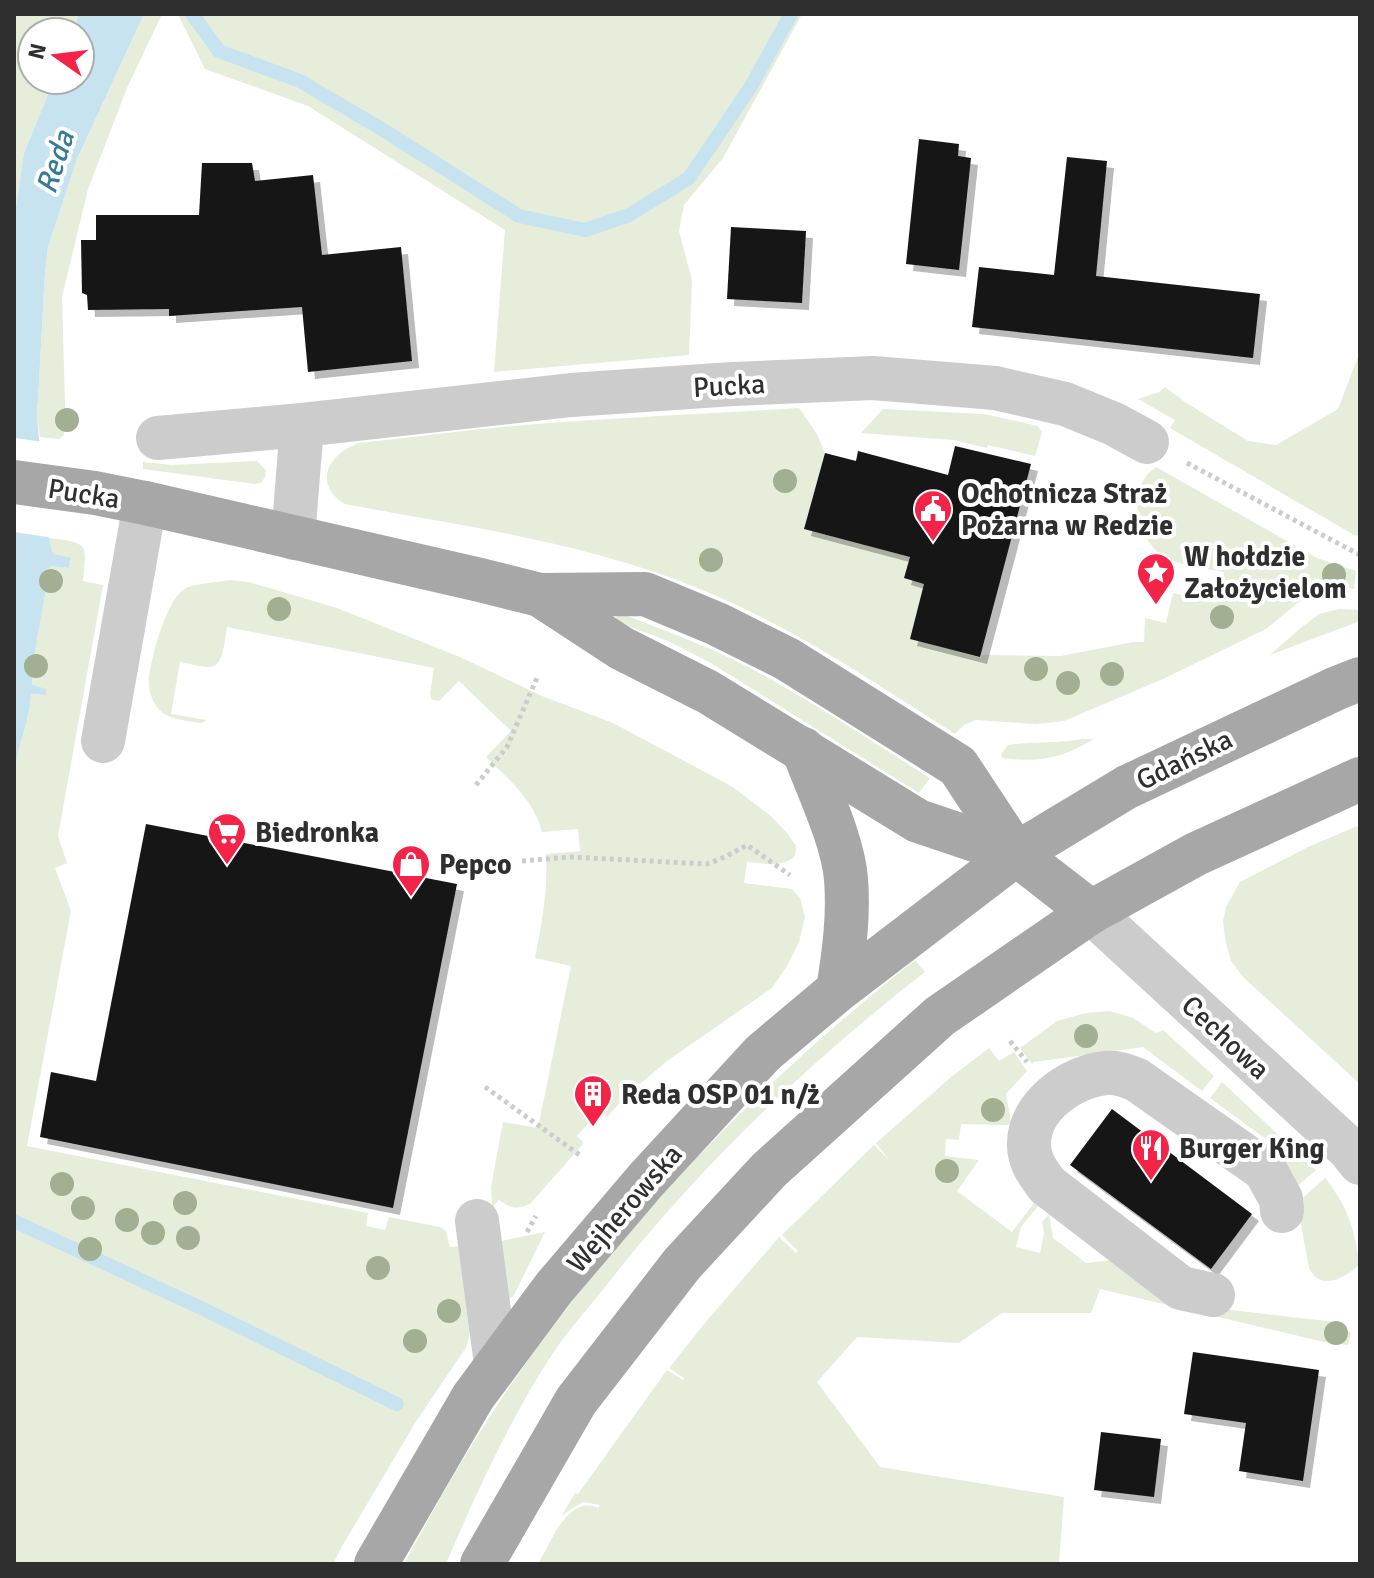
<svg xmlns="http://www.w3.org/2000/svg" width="1374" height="1578" viewBox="0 0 1374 1578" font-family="Signika,sans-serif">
	<defs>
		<filter id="shadow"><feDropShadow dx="7" dy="7" stdDeviation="0" flood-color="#0004"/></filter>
	</defs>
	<rect width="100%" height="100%" fill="#fff"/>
	<g fill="#e7eddb">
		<path d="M14,14H79L72,32H32V80H54L24,153L14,221Z"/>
		<path d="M144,14H162L127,88L88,189L62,297L65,403L64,435L59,439L40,437L37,418L45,273L48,247L77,159Z"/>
		<path d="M178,14H802L723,158L684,205L679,231L692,280L689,355L494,372L505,230L308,106L205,69Z"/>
		<path d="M1360,352V536L1354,535L1170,428L1175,420L1138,399L1159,392L1165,387L1185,402L1248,441L1276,445L1338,409Z"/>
		<path d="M799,408L817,434L825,453L804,529L910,557L905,578L927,584L911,639L981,658L982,655L1061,656L1133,642H1144L1145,618L1166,623L1173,593L1216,603L1224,572C1204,568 1179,566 1162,555C1139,540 1128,497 1147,475C1149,472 1153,470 1156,467L1317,558L1356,571L1354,589L1337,587L1319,591L1299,602L1266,629L1163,679L1064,721L1036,724L976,720L964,725L955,734C871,680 788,624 695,587C584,542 462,526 345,504C315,486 325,458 354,445C360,442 370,442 378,441C398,439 418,436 438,434C558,419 679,416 799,408Z"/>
		<path d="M883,409L984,414L1038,426L1042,432L1035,456L988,445L987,448L953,440L861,433Z"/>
		<path d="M257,461L266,470L265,477L261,483L255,484L143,469V462L172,465Z"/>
		<path d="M49,538C88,543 87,542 83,581L103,585L58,836L67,863L55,868L71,911L27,1146L368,1213L366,1226L385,1230L389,1217L440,1227L446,1231L450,1247L468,1245L474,1312L467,1346L415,1423L341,1548L333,1564H14V1226L394,1407L398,1402L326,1364L77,1245L14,1217V775C17,747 30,723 31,694L45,695L32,685L35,652L47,583L46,569L51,566L69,568L71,559L53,554Z"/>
		<path d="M229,580L249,582L337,608L460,657L542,696L613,723L733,787L771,816L788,834L796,846L795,856C781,869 764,863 747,862L744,883L792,889L800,898L805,917L799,942L787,966L772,988L667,1061L627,1095L607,1117L599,1111L577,1136L584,1143L530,1204C516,1210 510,1208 499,1200L492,1208L491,1187L503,1122L538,1128L571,966L535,958C542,923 548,890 546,854L580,851L578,829L542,832C534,800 509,780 486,757L511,731L459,681L439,701L432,700L430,694L434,668L227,627C224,640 225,668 208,667C199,667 189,663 180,662L171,714L206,720L202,723C188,721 166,720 157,707C151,699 148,687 149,678C151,657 167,597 186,588C195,584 219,582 229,580Z"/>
		<path d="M1339,609L1360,610V621L1270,655L1302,627L1319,614Z"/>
		<path d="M619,613C664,630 708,646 750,668C812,701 871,741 930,778L919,793L709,662L668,641L617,622L615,620Z"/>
		<path d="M1082,739H1094C1063,758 1039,763 1002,758L1001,754L1008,745C1033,741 1057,744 1082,739Z"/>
		<path d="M1360,825V1084L1243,977L1231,961L1225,939L1223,921L1226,907L1240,882L1308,847Z"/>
		<path d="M915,960L925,972C807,1064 702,1164 609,1282C591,1305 570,1328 553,1353C510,1419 477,1491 446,1564H404C437,1503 471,1443 510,1386C622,1223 761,1082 915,960Z"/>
		<path d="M1110,1011L1133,1018L1156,1033L1163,1030L1214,1076L1202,1091L1143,1047L1034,1062L1032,1064L1020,1048L1057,1021L1086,1013Z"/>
		<path d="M989,1048L999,1061L1014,1052L1027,1071L1006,1094L1011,1122L1008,1125L961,1124L959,1140L946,1139L945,1156L979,1160L957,1191L1012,1232L1034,1203L1038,1206L1021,1227L1016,1247L1040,1253L1044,1233L1042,1222L1049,1214L1053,1238L1086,1263L1111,1260L1197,1306L1335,1322L1351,1333L1348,1345L1324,1342L1100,1289L1091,1313H1002L959,1343L857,1337L817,1382L880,1467L1064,1497L1059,1564H538C549,1546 560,1515 580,1507C586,1504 593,1506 599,1508L600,1505L583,1502L562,1515L575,1493L578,1494L667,1370L683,1380L684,1378L669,1368L704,1324L779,1237L796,1253L798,1251L782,1235L874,1145L890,1161L876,1143L950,1078Z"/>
		<path d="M1222,1082L1316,1170L1294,1189L1282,1173L1278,1148L1210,1098Z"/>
		<path d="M1325,1178C1348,1207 1355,1229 1359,1265C1345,1278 1320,1292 1309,1268L1297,1203Z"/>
		<path d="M545,1232L514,1295L506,1302L496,1242Z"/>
	</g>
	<path fill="#c6e3ef" d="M79,14H144L77,159L48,247L45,273L37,418L49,538L53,554L71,558L69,568L51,566L46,570L47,583L35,652L32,685L46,689V695L31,694C30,722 17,747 14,775V221L24,153L54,80H80V32H72Z"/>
	<path fill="#fff" d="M14,438L44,442L54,538L14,532Z"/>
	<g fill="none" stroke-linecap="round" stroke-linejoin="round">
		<g stroke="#c6e3ef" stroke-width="14">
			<path d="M192,14L219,51L300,81L385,131L519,216L585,230L629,215L689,178L750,88L791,14"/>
			<path d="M14,1221L201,1308L397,1404"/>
		</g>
	</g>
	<g fill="#161616" filter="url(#shadow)">
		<path d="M919,139L959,144L958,156L971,158L959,270L906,264Z"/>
		<path d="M1067,157L1107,161L1096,276L1260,294L1253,358L972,327L979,267L1054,275Z"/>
		<path d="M202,163H252L255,181L313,175L322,255L401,247L412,361L308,372L302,307L169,316V309L88,310L87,295L82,293L81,240H96V215H199Z"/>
		<path d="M731,227L806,231L802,303L727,299Z"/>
		<path d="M955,446L1031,464L980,657L910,639L924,584L904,578L910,557L804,529L825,453L856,461L858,451L948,475Z"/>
		<path d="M146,824L457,884L393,1208L40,1137L51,1072L96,1081Z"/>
		<path d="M1112,1109L1252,1214L1211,1269L1070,1165Z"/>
		<path d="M1193,1352L1319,1370L1303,1481L1239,1471L1246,1423L1184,1414Z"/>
		<path d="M1101,1432L1161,1439L1154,1497L1094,1490Z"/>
	</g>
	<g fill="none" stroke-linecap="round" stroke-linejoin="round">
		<g stroke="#ccc" stroke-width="5" stroke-dasharray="4 4" stroke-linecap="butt">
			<path d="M1187,463L1360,555"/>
			<path d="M476,785L507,747L537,678"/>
			<path d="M522,861L570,857L707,864L725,857L747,845L790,875"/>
			<path d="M1010,1041L1027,1062"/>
			<path d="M485,1087L581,1156"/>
			<path d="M527,1232L536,1216"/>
		</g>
		<g stroke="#ccc" stroke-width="44">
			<path d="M158,438L302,425L571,395L733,384L873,378L995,388L1065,404L1114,424L1147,442"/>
			<path d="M293,538L302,425"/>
			<path d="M103,741L145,503"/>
			<path d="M1091,912L1349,1149L1360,1163"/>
			<path d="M477,1221L496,1364"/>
			<path d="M1213,1295L1181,1288L1047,1185C1038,1173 1029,1161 1029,1145C1028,1106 1072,1076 1106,1073C1118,1072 1127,1076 1137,1080L1265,1170L1281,1199L1282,1211"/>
		</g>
		<g stroke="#a7a7a7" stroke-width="44">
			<path d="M14,482L95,493L145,503L480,580L540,595L645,594L717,624L787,659L958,766L1016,854L1091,912"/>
			<path d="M540,595L621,648L708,692L918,821L1016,854"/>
			<path d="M803,749C817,787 843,840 846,879C849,916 844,953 838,990"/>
			<path d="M376,1564L473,1397L554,1288L646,1180L763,1053L838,990L1016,854L1127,787L1337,688L1360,679"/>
			<path d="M482,1564L576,1401L682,1264L769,1170L940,1016L1091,912L1196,854L1360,779"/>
		</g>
	</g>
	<g fill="#a3af92">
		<circle cx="67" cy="420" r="12"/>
		<circle cx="785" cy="481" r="12"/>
		<circle cx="711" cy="560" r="12"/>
		<circle cx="1334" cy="575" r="12"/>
		<circle cx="51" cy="581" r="12"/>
		<circle cx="279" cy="609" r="12"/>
		<circle cx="1222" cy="617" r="12"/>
		<circle cx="36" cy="666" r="12"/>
		<circle cx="1036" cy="669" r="12"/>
		<circle cx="1112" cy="674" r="12"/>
		<circle cx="1068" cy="683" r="12"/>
		<circle cx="1086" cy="1036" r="12"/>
		<circle cx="993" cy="1110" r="12"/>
		<circle cx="947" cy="1171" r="12"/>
		<circle cx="62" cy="1184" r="12"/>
		<circle cx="185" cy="1203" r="12"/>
		<circle cx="83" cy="1208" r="12"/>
		<circle cx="127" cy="1220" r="12"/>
		<circle cx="153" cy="1233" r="12"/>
		<circle cx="188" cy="1238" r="12"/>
		<circle cx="90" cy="1249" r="12"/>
		<circle cx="378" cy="1268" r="12"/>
		<circle cx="449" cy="1311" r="12"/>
		<circle cx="1336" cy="1333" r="12"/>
		<circle cx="415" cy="1341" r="12"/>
	</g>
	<defs>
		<g id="civic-pin" transform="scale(2)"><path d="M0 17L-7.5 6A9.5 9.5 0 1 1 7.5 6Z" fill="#f42348" stroke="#fff"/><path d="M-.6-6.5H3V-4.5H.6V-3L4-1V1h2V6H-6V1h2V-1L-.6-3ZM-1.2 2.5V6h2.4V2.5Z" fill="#fff"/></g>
		<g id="sight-pin" transform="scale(2)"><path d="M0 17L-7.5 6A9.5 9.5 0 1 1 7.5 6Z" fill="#f42348" stroke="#fff"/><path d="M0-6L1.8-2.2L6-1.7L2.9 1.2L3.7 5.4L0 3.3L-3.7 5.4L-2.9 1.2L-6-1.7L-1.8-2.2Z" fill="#fff"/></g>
		<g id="supermarket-pin" transform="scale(2)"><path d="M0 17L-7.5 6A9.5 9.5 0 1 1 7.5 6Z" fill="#f42348" stroke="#fff"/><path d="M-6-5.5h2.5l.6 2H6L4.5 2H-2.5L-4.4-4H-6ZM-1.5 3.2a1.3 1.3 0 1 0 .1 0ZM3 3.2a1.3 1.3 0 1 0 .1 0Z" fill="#fff"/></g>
		<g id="shop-pin" transform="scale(2)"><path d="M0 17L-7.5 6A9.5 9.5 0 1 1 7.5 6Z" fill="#f42348" stroke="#fff"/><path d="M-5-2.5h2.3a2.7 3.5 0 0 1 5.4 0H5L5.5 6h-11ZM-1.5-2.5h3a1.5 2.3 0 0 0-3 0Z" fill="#fff"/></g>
		<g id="building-pin" transform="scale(2)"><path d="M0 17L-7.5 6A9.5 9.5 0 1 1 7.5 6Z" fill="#f42348" stroke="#fff"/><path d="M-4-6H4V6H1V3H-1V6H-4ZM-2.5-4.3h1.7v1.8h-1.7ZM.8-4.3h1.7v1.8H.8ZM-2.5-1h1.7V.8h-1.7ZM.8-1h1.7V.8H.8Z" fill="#fff"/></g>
		<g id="restaurant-pin" transform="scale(2)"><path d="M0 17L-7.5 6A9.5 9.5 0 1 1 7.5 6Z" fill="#f42348" stroke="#fff"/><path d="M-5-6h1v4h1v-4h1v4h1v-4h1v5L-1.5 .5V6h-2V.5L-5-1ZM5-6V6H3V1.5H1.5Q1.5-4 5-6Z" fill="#fff"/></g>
	</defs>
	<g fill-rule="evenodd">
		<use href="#civic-pin" x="933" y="509"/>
		<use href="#sight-pin" x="1156" y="572"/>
		<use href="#supermarket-pin" x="227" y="832"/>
		<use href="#shop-pin" x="411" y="864"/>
		<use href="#building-pin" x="593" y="1094"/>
		<use href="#restaurant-pin" x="1151" y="1148"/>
	</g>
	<g text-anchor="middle" stroke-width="8" stroke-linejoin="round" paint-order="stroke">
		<g font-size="28" fill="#2f2f2f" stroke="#fff">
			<text transform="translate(729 385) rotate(-3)" y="10">Pucka</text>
			<text transform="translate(84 493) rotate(9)" y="10">Pucka</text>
			<text transform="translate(1184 759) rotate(-26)" y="10">Gdańska</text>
			<text transform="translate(1226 1037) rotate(43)" y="10">Cechowa</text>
			<text transform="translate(624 1208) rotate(-49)" y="10">Wejherowska</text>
		</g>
		<g font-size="28" font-weight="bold" fill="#2f2f2f" stroke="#fff" text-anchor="start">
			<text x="961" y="503">Ochotnicza Straż<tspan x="961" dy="32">Pożarna w Redzie</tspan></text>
			<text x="1184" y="566">W hołdzie<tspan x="1184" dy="32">Założycielom</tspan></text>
			<text x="255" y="842">Biedronka</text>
			<text x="439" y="874">Pepco</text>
			<text x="621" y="1104">Reda OSP 01 n/ż</text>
			<text x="1179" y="1158">Burger King</text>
		</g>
		<g font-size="30" font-style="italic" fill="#367c98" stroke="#fff">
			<text transform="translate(55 162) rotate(-72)" y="10">Reda</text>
		</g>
	</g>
	<rect width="1374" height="1578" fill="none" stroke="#2f2f2f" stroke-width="32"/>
	<g transform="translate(56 56) rotate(284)"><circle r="38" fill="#ffffff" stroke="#acacac" stroke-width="2"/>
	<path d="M0-6L14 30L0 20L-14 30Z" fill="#f42348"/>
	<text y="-12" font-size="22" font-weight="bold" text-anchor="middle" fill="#2f2f2f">N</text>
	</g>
</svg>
